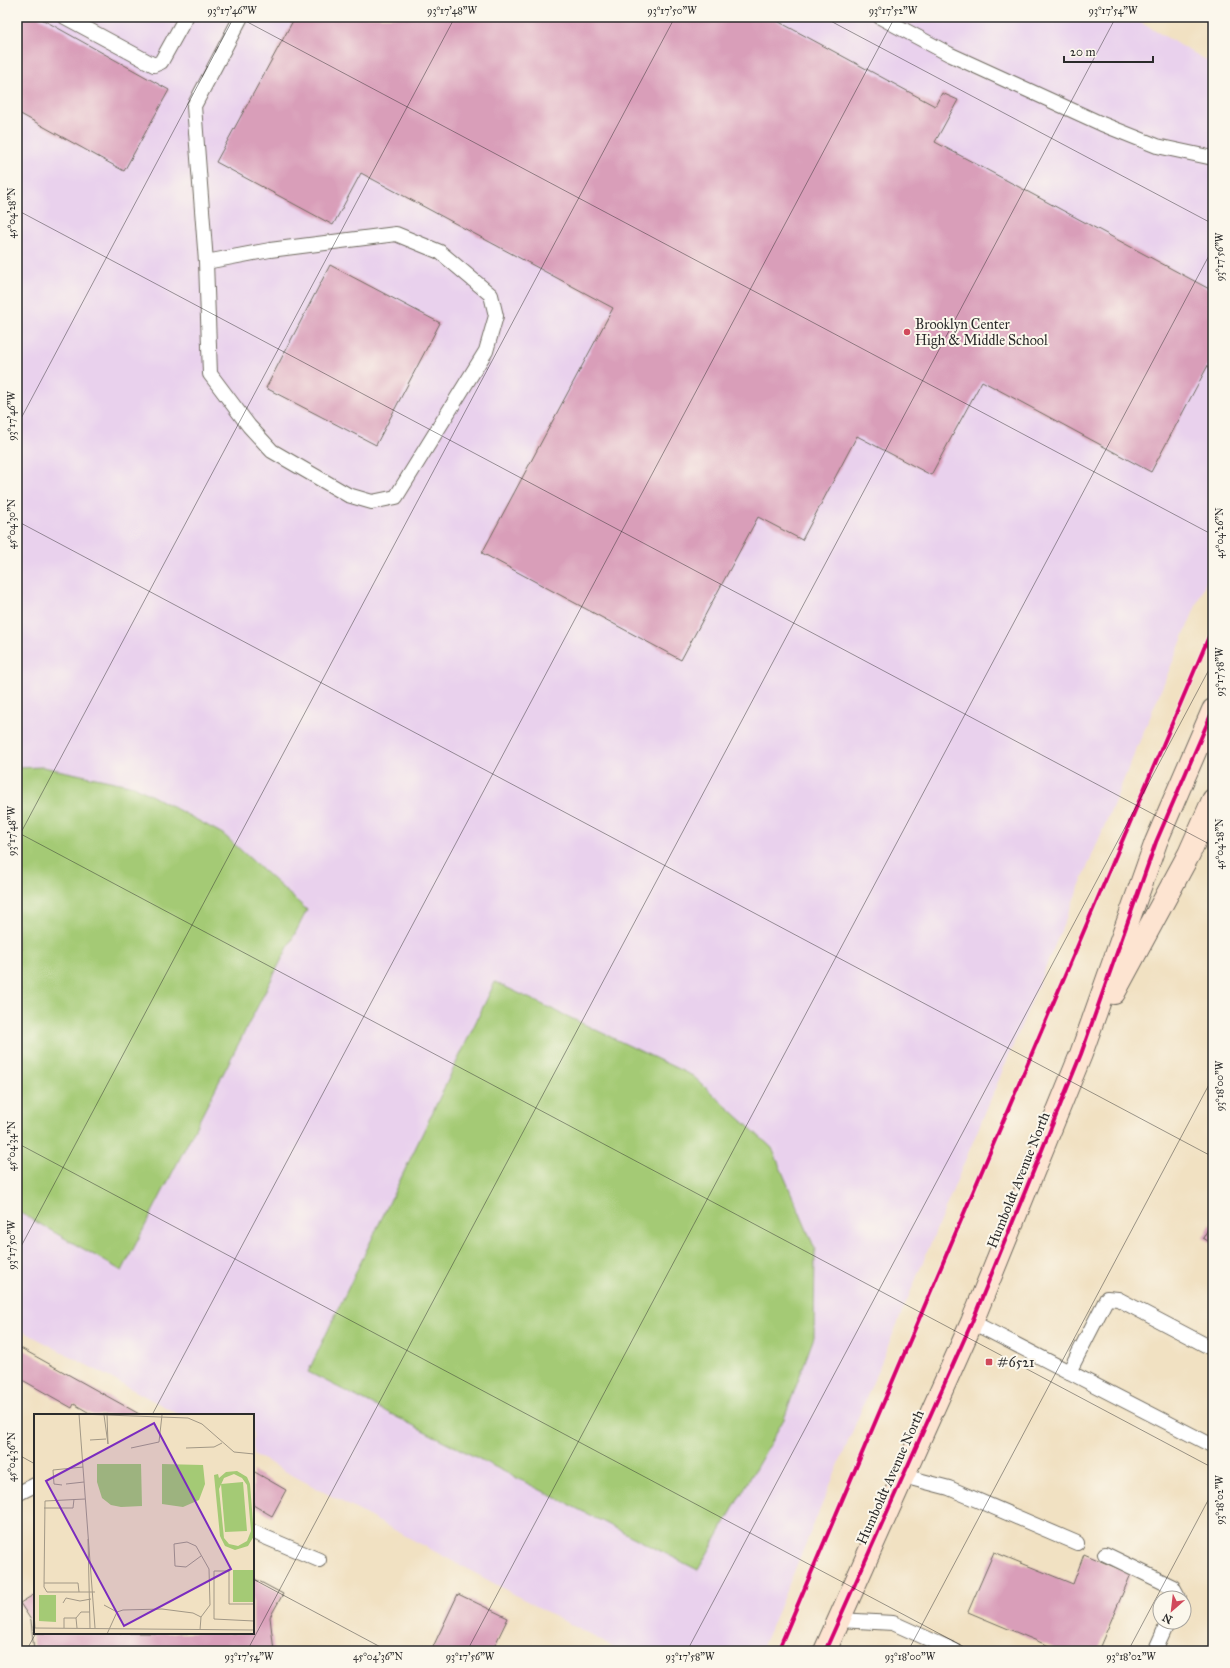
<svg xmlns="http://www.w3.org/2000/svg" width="1230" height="1668" viewBox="0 0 1230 1668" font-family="'IM FELL Great Primer',serif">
	<rect width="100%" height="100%" fill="#fbf7ec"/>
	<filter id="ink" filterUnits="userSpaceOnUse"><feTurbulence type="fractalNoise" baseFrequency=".025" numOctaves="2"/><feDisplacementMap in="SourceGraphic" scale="8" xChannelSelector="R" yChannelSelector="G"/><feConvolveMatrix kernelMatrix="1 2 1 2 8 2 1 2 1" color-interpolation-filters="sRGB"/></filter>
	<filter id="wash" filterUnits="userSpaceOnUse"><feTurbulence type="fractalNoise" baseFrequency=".012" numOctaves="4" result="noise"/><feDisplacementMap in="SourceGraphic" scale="16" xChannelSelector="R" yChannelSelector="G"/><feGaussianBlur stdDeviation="0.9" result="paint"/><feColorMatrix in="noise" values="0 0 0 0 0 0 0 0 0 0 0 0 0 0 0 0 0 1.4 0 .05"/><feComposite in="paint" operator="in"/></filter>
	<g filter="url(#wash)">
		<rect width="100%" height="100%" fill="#f1e1c2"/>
		<path fill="#e9d1ed" d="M17,17H1131L1213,64V565L761,1651H620L253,1454V1415H180L17,1328Z"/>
		<g fill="#a4ca75" stroke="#687a50">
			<path d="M43,767L134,786L223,834L307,910L122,1271L17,1211V768Z"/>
			<path d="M495,982L693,1076L772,1148L815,1249L814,1337L784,1419L698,1570L308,1372Z"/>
		</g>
		<g id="blocks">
			<g fill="#d99eb9">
				<path d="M17,17H38L169,90L124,171L17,112Z"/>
				<path d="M295,17H770L935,106L942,93L958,100L935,142L1213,291V356L1151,472L982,381L931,475L857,436L802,540L758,517L681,660L482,553L613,308L361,173L333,225L216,162Z"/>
				<path d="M330,265L440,323L376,445L266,388Z"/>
				<path d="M1213,1220V1244L1203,1238Z"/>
				<path d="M17,1346L141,1415H93L74,1404L72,1408L17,1377Z"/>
				<path d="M253,1471L286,1490L272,1516L253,1505Z"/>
				<path d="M994,1552L1073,1584L1084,1554L1131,1574L1098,1651H1061L968,1612Z"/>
				<path d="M253,1578L283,1594L270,1617L274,1651H34L31,1620L20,1603L35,1594V1633H253Z"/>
				<path d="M458,1594L508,1618L492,1651H431Z"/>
			</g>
		</g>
	</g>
	<g filter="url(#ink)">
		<use href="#blocks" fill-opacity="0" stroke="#706b60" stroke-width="1"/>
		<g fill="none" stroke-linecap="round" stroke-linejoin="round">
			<g stroke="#706b60" stroke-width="16">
				<g id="lane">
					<path d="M65,17L154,65L161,62L186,17"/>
					<path d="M880,17L949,54L1102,124L1157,146L1213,158"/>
					<path d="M206,262L270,250L396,234L440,252L491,295L496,316L486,351L396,497L372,502L348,495L272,451L249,426L210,374L206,262L194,106L241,17"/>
					<path d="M972,1322L1213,1446"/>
					<path d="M1069,1372L1107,1298L1118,1299L1213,1349"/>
					<path d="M903,1476L949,1488L1077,1543"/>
					<path d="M17,1494L35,1485"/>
					<path d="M253,1532L319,1560"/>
					<path d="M1105,1554L1173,1587L1179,1598"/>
					<path d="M839,1620L893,1623L955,1651"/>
					<path d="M1155,1651L1168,1622"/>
				</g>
			</g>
			<g stroke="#706b60" stroke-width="24">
				<g id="secondary">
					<path d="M1114,993L1189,854L1213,800"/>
					<path d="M825,1651L972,1322L1081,1054L1156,842L1213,710"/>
				</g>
			</g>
			<use href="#lane" stroke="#fff" stroke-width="14"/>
			<use href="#secondary" stroke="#fde4d1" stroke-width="22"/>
			<g stroke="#fbf7ec" stroke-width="6">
				<g id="cycleway">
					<path d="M778,1651L1213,627"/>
					<path d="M825,1651L972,1322L1081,1054L1156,842L1213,710"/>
				</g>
			</g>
			<use href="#cycleway" stroke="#d6006c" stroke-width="4"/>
		</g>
	</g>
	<path fill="none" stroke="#2b2b2b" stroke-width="1" stroke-opacity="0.45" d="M238,17L1213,535M823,17L1213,224M17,210L1213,846M17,426L234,17M17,521L1213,1157M17,832L1213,1468M17,840L455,17M17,1143L972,1651M17,1254L675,17M152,1415L895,17M17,1454L35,1464M253,1579L388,1651M26,1651L36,1633M247,1651L1116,17M467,1651L1213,248M687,1651L1213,662M908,1651L1213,1077M1128,1651L1213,1491"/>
	<g fill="#d1495b" stroke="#fbf7ec" stroke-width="1.5">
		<circle cx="907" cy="332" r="4"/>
		<rect x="985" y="1358" width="8" height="8" rx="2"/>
	</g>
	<g text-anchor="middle" stroke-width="4" stroke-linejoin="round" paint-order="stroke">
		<g font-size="14" fill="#2b2b2b" stroke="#fbf7ec" text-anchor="start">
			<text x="915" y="329">Brooklyn Center<tspan x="915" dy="16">High &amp; Middle School</tspan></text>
			<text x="997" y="1367">#6521</text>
		</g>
		<g font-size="14" fill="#2b2b2b" stroke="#fbf7ec">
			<text transform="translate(1018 1180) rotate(-68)" y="5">Humboldt Avenue North</text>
			<text transform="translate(890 1477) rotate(-66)" y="5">Humboldt Avenue North</text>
		</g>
	</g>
	<g transform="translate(34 1414)">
		<rect width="220" height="220" fill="#f1e1c2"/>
		<path d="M63,50H107L108,92L87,93L77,91L68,84L63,68ZM128,50L169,51L171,70L165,86L149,93L128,90ZM203,57L213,63L216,70L220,122L214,132L201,136L191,132L186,122L180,61L184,60L185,64L192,58ZM200,60L208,64L213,71L217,117L213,127L204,132L195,130L190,124L185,75L190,64ZM209,68L213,117L191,118L187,70ZM199,156H220V188H199ZM5,181H22V208L5,207Z" fill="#a4ca75" fill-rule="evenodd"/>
		<path fill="none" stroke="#a29886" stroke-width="1" d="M45,0L61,214M45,0L154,4L168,10L200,38L220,40M70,1L74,30L73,1M56,26L72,25M97,34L125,28L128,1M152,34L180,33L188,29M32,70L50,68M28,71L20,70L19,56L49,53M51,85L11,87L10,173L13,178H61M10,94H39L40,85M54,125L56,214M10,169H44L45,178M29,189L32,184L46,187L57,185M220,190H195V157H180V205L220,207M70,191L83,198M0,199L1,214M42,204L47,198H56M0,214L220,216M30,214V204H42L43,214M166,216L167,203L176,191L175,155L162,132L153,128L140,130L141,152L152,153L167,142M73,220L83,198L89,196L128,195L159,199L167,203"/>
		<path fill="#7b2cbf" fill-opacity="0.15" stroke="#7b2cbf" stroke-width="2" d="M120,9L197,155L90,212L12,67Z"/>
		<rect width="220" height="220" fill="none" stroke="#2b2b2b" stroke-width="2"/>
	</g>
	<rect width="1230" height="1668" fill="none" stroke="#fbf7ec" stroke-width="44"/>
	<g transform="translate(1172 1610) rotate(208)"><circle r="19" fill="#fbf7ec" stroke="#a8a59f"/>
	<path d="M0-3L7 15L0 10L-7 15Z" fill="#d1495b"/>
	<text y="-6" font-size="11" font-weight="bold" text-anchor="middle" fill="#2b2b2b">N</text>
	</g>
	<path d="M1064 56v6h89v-6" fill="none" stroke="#2b2b2b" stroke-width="2"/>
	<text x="1070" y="56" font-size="12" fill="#2b2b2b" stroke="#fbf7ec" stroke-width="3" paint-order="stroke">20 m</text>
	<rect x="22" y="22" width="1186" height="1624" fill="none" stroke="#2b2b2b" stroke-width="1.5"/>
	<g font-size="10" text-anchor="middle" fill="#2b2b2b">
		<text x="232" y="14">93°17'46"W</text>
		<text x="452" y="14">93°17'48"W</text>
		<text x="672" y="14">93°17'50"W</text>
		<text x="893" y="14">93°17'52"W</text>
		<text x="1113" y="14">93°17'54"W</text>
		<text transform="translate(11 213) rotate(-90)" y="4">45°04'28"N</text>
		<text transform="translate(1219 257) rotate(-90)" y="4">93°17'56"W</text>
		<text transform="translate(11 416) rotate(-90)" y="4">93°17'46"W</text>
		<text transform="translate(11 524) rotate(-90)" y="4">45°04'30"N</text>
		<text transform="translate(1219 533) rotate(-90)" y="4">45°04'26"N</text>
		<text transform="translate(1219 672) rotate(-90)" y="4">93°17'58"W</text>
		<text transform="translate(11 831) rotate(-90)" y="4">93°17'48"W</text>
		<text transform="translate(1219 844) rotate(-90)" y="4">45°04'28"N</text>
		<text transform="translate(1219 1086) rotate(-90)" y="4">93°18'00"W</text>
		<text transform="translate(11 1146) rotate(-90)" y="4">45°04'34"N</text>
		<text transform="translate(11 1245) rotate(-90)" y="4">93°17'50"W</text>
		<text transform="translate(11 1457) rotate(-90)" y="4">45°04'36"N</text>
		<text transform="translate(1219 1500) rotate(-90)" y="4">93°18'02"W</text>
		<text x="249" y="1660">93°17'54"W</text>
		<text x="378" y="1660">45°04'36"N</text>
		<text x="470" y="1660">93°17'56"W</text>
		<text x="690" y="1660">93°17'58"W</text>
		<text x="910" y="1660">93°18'00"W</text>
		<text x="1131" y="1660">93°18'02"W</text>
	</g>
</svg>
